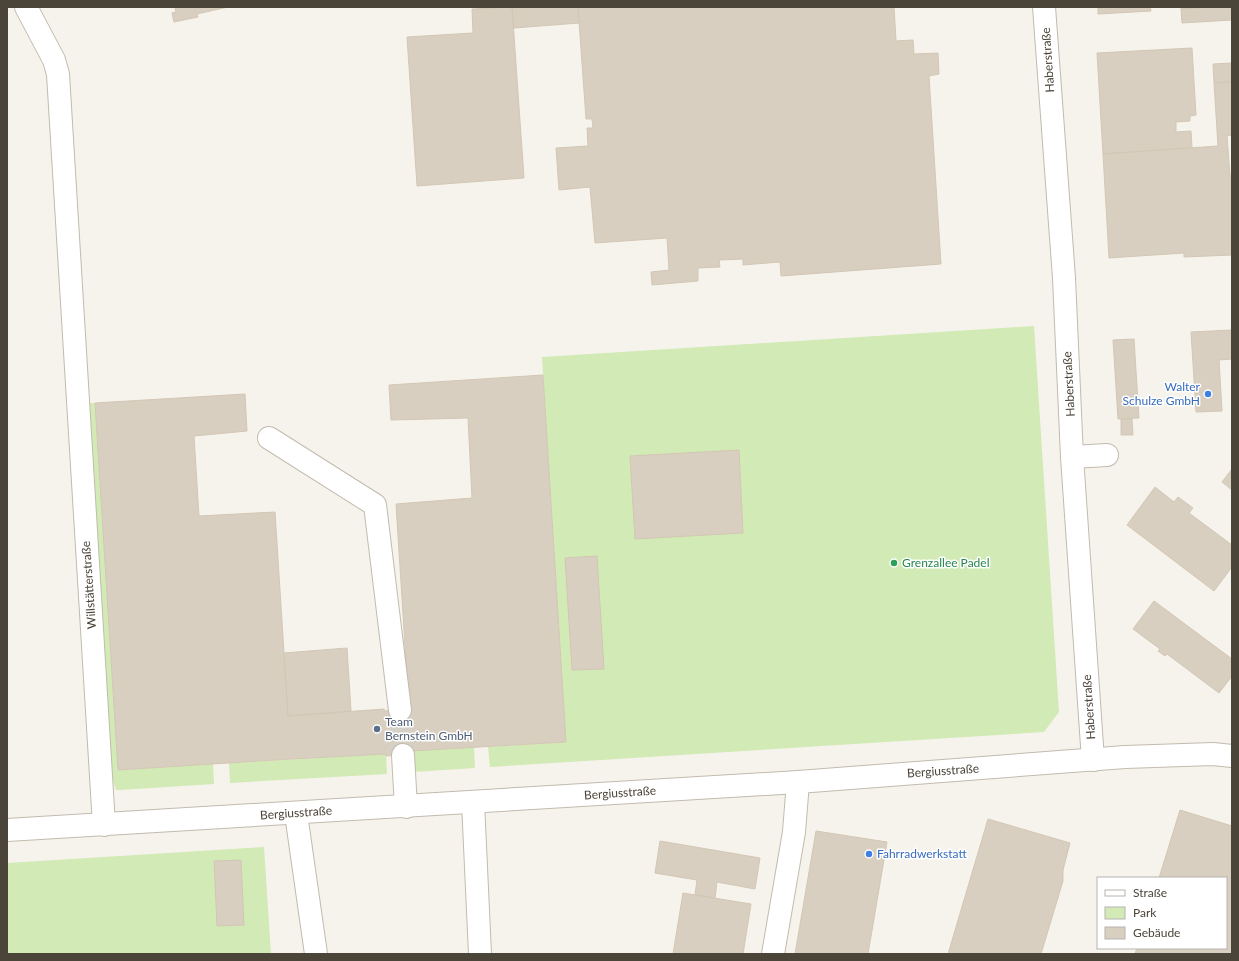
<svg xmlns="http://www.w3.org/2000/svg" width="1239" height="961" viewBox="0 0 1239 961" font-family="Lato,sans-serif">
	<rect width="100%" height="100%" fill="#f6f3ec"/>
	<g fill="#d2eab5">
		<path d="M1034,326L1059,712L1044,732L490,767L488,747L566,742L542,357Z"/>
		<path d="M89,403H95L118,770L213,764L214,784L120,790H116L112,778Z"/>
		<path d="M474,747L475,768L413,772L411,751Z"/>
		<path d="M386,754L387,774L230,783L229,763Z"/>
		<path d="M264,847L271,954H7V863Z"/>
	</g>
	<g fill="#d8cfc1" stroke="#d3c7b4">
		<path d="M175,7H228L197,14L198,17L174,22L172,13L176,12Z"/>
		<path d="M512,7L524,178L417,186L407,37L473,33L472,9Z"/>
		<path d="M512,7H578L579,23L514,28Z"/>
		<path d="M578,7H894L896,41L913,40L914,54L938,53L939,74L929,76L941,264L781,276L780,262L743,265V259L719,260L720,267L698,268V281L652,285L651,272L669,270L667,238L595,243L590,187L559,190L556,148L588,146L587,128H593L592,119H586Z"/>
		<path d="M1098,7H1150L1151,11L1098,14Z"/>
		<path d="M1181,7H1213L1181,9Z"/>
		<path d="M1213,7H1232V20L1182,23L1181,9Z"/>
		<path d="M1192,48L1196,115L1190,116V121L1176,122V132L1191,131L1192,148L1103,154L1097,53Z"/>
		<path d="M1232,63V82L1214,83L1213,64Z"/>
		<path d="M1232,82V135L1227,136L1230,176H1232V255L1184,257V253L1109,258L1103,154L1218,146L1214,83Z"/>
		<path d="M1232,330V359L1219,360L1222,411L1196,412L1191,332Z"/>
		<path d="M1134,339L1139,418L1118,419L1113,340Z"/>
		<path d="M543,375L566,742L411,751L412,754L386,756V754L291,759L118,770L95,403L245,394L247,431L194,436L199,516L275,512L288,716L384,709L385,711L409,709L396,504L472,498L468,418L391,420L389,385Z"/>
		<path d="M1121,419H1132L1133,435H1121Z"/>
		<path d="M739,450L743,533L635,539L630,456Z"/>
		<path d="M1232,469V490L1222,482Z"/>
		<path d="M1155,487L1174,502L1178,497L1193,508L1189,513L1232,545V567L1214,591L1127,525Z"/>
		<path d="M597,556L604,669L572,670L565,558Z"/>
		<path d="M1154,601L1232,659V676L1219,693L1167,654L1165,656L1158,651L1160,649L1133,629Z"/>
		<path d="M347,648L351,711L288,716L284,653Z"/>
		<path d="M1180,810L1232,826V954H1135L1137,948H1226V878H1159Z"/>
		<path d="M988,819L1070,843L1063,870V881L1041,954H948Z"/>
		<path d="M816,831L887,842L868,954H795Z"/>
		<path d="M660,841L760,858L755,889L717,882L715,898L695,895L697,880L655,873Z"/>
		<path d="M241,860L244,925L217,926L214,861Z"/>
		<path d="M683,893L751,904L743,954H673Z"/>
	</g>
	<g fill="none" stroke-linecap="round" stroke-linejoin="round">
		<path stroke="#d4d0c8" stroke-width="22" stroke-dasharray="22 11" stroke-linecap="butt" d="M400,710L403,755"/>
		<g stroke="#c2bbae" stroke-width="24">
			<g id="minor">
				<path d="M26,7L54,60L58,74L104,825"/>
				<path d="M1044,7L1064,278L1072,457L1093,760"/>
				<path d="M269,438L375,505L400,710"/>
				<path d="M1072,457L1107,455"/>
				<path d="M403,755L406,807"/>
				<path d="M473,802L480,954"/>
				<path d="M296,814L316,954"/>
				<path d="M7,830L798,782L1125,757L1213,754L1232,756"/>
				<path d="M773,954L794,832L798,782"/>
			</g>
		</g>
		<use href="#minor" stroke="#fff" stroke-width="22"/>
	</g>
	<g fill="#3f7fe0" stroke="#fff" stroke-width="1.5">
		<circle cx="1208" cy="394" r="4"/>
		<circle cx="869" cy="854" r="4"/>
	</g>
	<circle fill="#2e9e5b" stroke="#fff" stroke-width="1.5" cx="894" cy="563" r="4"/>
	<circle fill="#5c6f8a" stroke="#fff" stroke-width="1.5" cx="377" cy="729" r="4"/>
	<g text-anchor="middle" stroke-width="3" stroke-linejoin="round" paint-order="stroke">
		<g font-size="12" fill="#4b4439" stroke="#fff">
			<text transform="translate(1048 60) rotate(-94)" y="4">Haberstraße</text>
			<text transform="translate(1069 384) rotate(-93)" y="4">Haberstraße</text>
			<text transform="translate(89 585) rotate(-94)" y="4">Willstätterstraße</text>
			<text transform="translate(1089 707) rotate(-94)" y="4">Haberstraße</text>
			<text transform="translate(943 771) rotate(-4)" y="4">Bergiusstraße</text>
			<text transform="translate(620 793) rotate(-4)" y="4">Bergiusstraße</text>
			<text transform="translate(296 813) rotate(-4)" y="4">Bergiusstraße</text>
		</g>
		<g font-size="12" fill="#366cbe" stroke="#fff" text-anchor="end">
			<text x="1200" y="391">Walter<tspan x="1200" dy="14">Schulze GmbH</tspan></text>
			<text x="877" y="858" text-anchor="start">Fahrradwerkstatt</text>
		</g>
		<g font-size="12" fill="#27864d" stroke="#fff" text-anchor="start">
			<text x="902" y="567">Grenzallee Padel</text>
		</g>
		<g font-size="12" fill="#4e5e75" stroke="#fff" text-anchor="start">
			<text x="385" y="726">Team<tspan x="385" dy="14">Bernstein GmbH</tspan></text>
		</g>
	</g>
	<rect width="1239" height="961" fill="none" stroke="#4b4439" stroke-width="16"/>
	<rect x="1097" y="877" width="130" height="72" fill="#ffffff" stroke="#b7b4b0"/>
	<rect x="1105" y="890" width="20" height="6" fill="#ffffff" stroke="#b7b4b0"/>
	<text x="1133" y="897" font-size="12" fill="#4b4439">Straße</text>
	<rect x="1105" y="907" width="20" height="12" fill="#d2eab5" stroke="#b7b4b0"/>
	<text x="1133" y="917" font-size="12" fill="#4b4439">Park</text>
	<rect x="1105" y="927" width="20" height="12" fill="#d8cfc1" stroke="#b7b4b0"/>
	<text x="1133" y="937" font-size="12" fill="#4b4439">Gebäude</text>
</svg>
